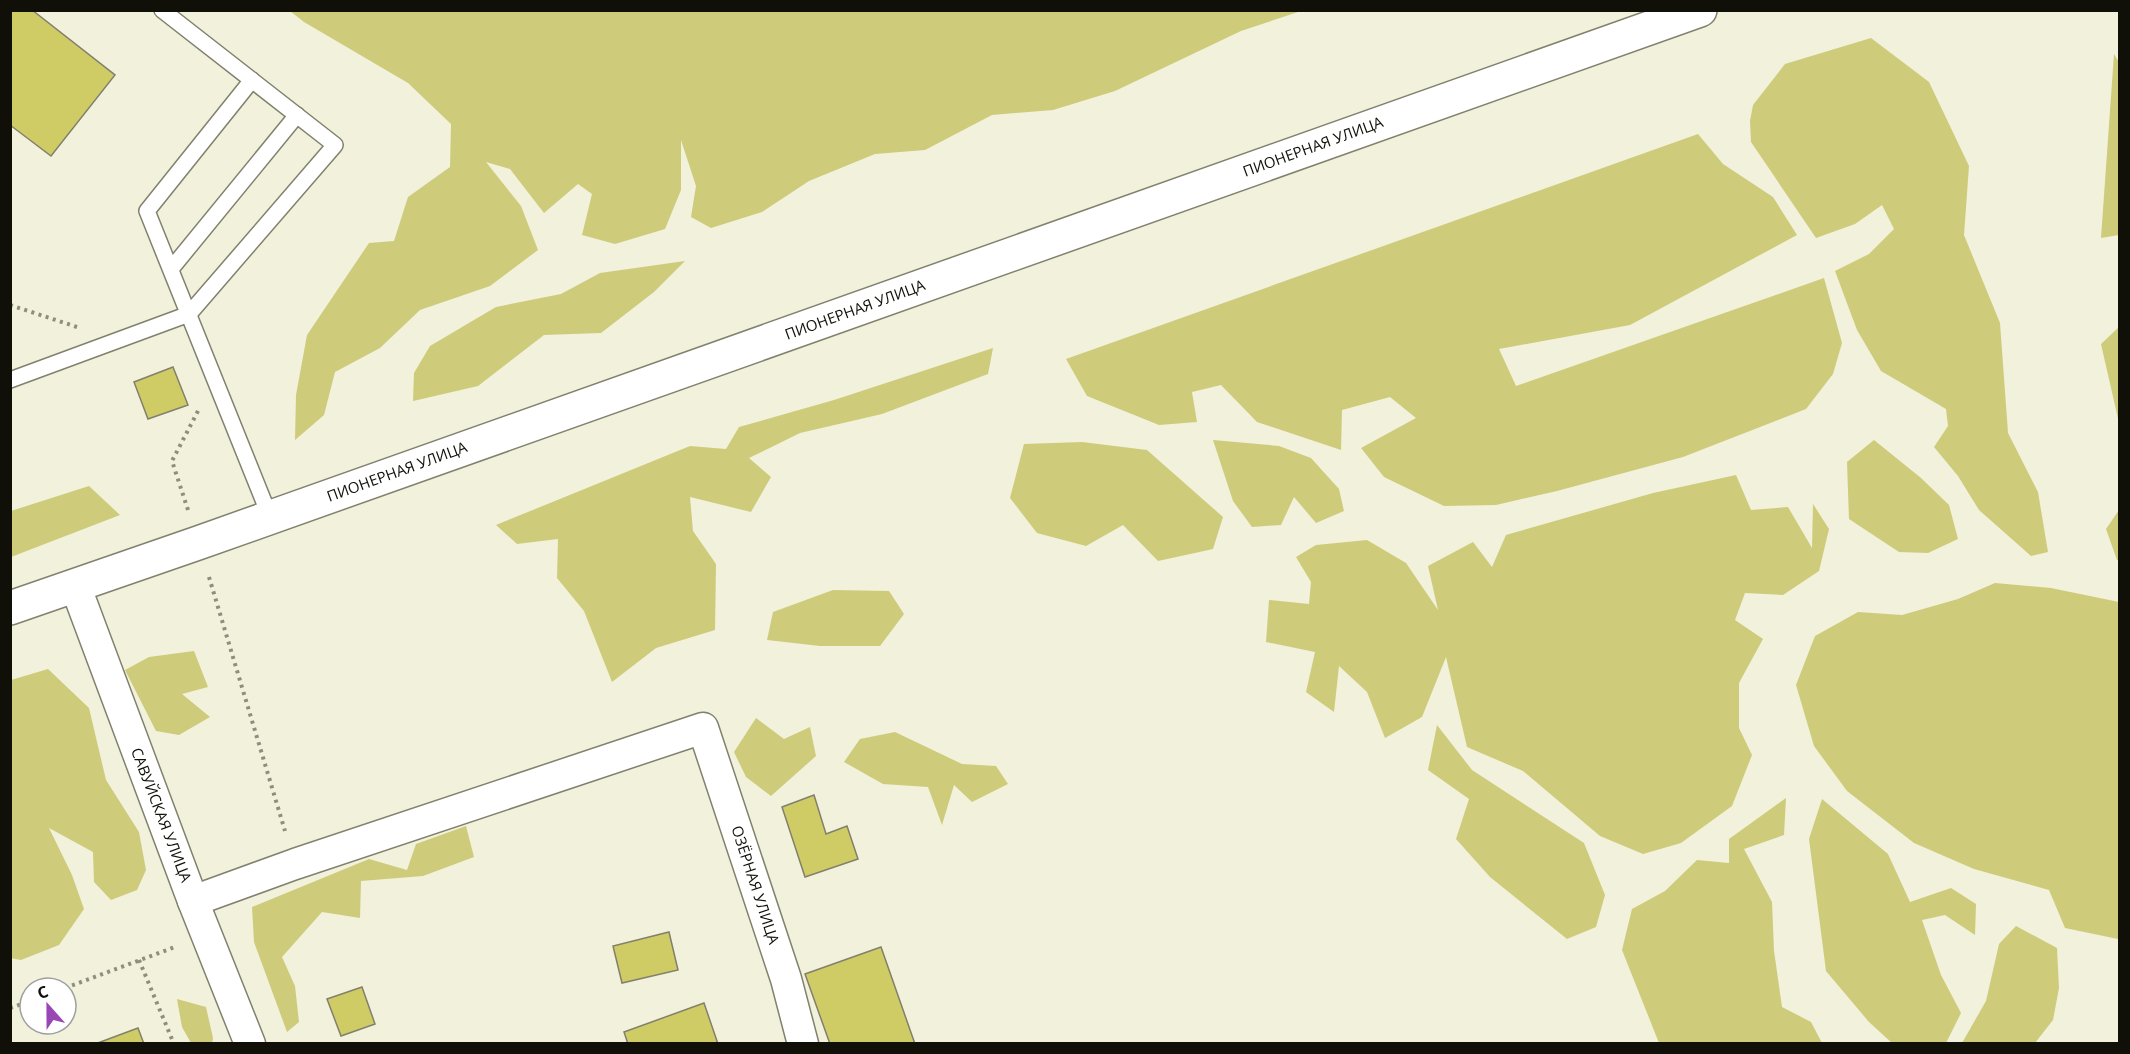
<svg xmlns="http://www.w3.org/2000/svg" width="2130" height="1054" viewBox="0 0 2130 1054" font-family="'Open Sans',sans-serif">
	<rect width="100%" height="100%" fill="#f1f1dc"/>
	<g fill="#cecc7a">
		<path d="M290,11H1301L1241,31L1115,91L1053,110L992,115L925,150L875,154L809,181L762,212L711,228L691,217L696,186L681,140V190L665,229L615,244L582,235L592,194L578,184L544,213L510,169L486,162L521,206L538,250L490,286L420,310L380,348L335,372L324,415L295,440L296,395L307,335L369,243L394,241L408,197L450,167L451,124L408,83L304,22Z"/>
		<path d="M1871,38L1929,82L1969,166L1964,235L2000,323L2008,433L2038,492L2048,552L2031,556L1979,510L1958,476L1934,447L1948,426L1946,409L1881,371L1857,330L1835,271L1869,254L1894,229L1882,205L1855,224L1816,238L1751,142L1750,121L1753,105L1785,64Z"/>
		<path d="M2114,54L2120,64L2119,235L2101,238Z"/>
		<path d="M1698,134L1723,164L1773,197L1797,235L1630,325L1499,349L1516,386L1824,278L1842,343L1833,374L1806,409L1683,457L1557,491L1496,505L1444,506L1384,477L1361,448L1416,418L1390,397L1342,410L1341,450L1257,422L1221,385L1192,392L1197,422L1159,425L1087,396L1066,359Z"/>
		<path d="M685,261L654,292L601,333L544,335L478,386L413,401L414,373L430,346L496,307L561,294L600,273Z"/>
		<path d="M2119,327V423L2101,344Z"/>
		<path d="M993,348L988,374L882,414L800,433L749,458L771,477L751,512L690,497L693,531L716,564L715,630L656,648L612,682L584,611L557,578L558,539L517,544L496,525L690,446L726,449L739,427L834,400Z"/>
		<path d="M1213,440L1279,446L1311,458L1339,489L1344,511L1316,523L1294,497L1281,525L1252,527L1233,501Z"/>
		<path d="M1874,440L1921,478L1949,505L1958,539L1928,553L1899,552L1849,519L1847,462Z"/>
		<path d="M1082,442L1147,450L1223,517L1213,549L1158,561L1123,525L1086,546L1037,533L1010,498L1024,444Z"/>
		<path d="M1736,475L1751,510L1788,507L1812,548L1813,504L1829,529L1819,571L1783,595L1745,593L1735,620L1763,639L1739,683V728L1752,755L1732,806L1681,843L1643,854L1600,836L1523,771L1467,747L1446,657L1422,717L1385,738L1367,692L1339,666L1334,712L1306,692L1315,652L1266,642L1269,600L1309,604L1311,582L1296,557L1316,545L1367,540L1406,563L1438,610L1428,566L1473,542L1492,567L1506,535L1653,493Z"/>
		<path d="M89,486L120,515L11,557V511Z"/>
		<path d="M2119,510V560H2117L2106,529Z"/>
		<path d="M1995,583L2051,588L2119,602V942L2118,939L2065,928L2049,890L1974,869L1914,843L1847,791L1814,746L1796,685L1815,636L1858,612L1902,615L1958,599Z"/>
		<path d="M833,590L889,591L904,614L880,646H820L767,640L773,612Z"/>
		<path d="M194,651L208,687L182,694L210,717L179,735L156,731L125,670L149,657Z"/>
		<path d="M48,669L89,708L106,780L139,832L146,870L137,890L111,900L94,882L93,852L49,828L72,875L84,909L59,945L21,960L10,958L11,680Z"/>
		<path d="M756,718L784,739L810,727L816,756L771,796L746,777L734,752Z"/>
		<path d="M1437,725L1472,770L1584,843L1605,895L1596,927L1567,939L1490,877L1456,839L1469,799L1428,770Z"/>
		<path d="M895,732L962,764L996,766L1008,784L972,802L954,785L942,825L928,787L883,784L844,762L860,739Z"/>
		<path d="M1786,798L1784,835L1744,849L1772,902L1774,951L1782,1007L1811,1022L1822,1043H1659L1622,950L1632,909L1665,891L1697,860L1729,863V839Z"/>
		<path d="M1822,799L1888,854L1910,902L1951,888L1976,904L1975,935L1945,915L1922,920L1941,975L1961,1013L1946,1043H1892L1869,1022L1826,971L1809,839Z"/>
		<path d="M466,826L474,857L423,876L361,881L360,918L322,912L282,957L295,986L299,1022L287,1032L254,942L252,907L369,859L407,870L416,844Z"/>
		<path d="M2016,926L2057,948L2059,988L2053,1020L2035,1043H1962L1986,1001L1999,944Z"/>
		<path d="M177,999L206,1007L213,1038L212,1043H191L182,1027Z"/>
	</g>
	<g fill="#d0cc65" stroke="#80806c" stroke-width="1.5">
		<path d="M10,10H32L115,75L51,156L10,125Z"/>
		<path d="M173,367L188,405L148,419L134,382Z"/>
		<path d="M814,795L826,834L847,826L858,859L805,877L782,807Z"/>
		<path d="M669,932L678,970L622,983L613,946Z"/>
		<path d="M881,947L915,1044H830L805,974Z"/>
		<path d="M362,987L375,1024L341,1036L327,999Z"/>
		<path d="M704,1003L718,1044H628L624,1032Z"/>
		<path d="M138,1028L144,1044H95Z"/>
	</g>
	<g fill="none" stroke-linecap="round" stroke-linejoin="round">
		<g stroke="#81816e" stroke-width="18">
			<g id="service">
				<path d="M252,80L147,211L270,517"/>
				<path d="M171,269L297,115"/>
				<path d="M10,380L189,314L335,145L162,10"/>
			</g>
		</g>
		<g stroke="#81816e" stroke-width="33">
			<g id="minor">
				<path d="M75,585L193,901L250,1044"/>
				<path d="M193,901L295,864L703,728L786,979L803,1044"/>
			</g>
		</g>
		<g stroke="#81816e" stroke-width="36">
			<path id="secondary" d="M10,608L198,543L1700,10"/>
		</g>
		<g stroke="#8e8e7f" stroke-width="4" stroke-dasharray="3 4.5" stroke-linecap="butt">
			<path d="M10,305L77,327"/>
			<path d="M188,510L172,461L199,409"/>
			<path d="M209,577L285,831"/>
			<path d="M139,960L174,1044"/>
			<path d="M65,988L175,947"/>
			<path d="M10,1008L30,1001"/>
		</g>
		<use href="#service" stroke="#fff" stroke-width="15"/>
		<use href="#minor" stroke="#fff" stroke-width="30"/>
		<use href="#secondary" stroke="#fff" stroke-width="33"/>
	</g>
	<g text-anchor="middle" stroke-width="6" stroke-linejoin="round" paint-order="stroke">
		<g font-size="15" fill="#101009" stroke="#fff">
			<text transform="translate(1313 147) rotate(-20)" y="5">ПИОНЕРНАЯ УЛИЦА</text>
			<text transform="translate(855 310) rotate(-20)" y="5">ПИОНЕРНАЯ УЛИЦА</text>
			<text transform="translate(397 472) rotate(-20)" y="5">ПИОНЕРНАЯ УЛИЦА</text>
			<text transform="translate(161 815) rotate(69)" y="5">САВУЙСКАЯ УЛИЦА</text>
			<text transform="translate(755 885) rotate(72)" y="5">ОЗЁРНАЯ УЛИЦА</text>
		</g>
	</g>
	<rect width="2130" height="1054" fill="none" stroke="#101009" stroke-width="24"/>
	<g transform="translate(48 1006) rotate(339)"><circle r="28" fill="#ffffff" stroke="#9f9f9d" stroke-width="1.5"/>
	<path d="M0-4.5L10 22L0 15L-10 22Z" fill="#9a47b6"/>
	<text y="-9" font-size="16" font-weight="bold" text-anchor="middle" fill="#101009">С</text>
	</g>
</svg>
